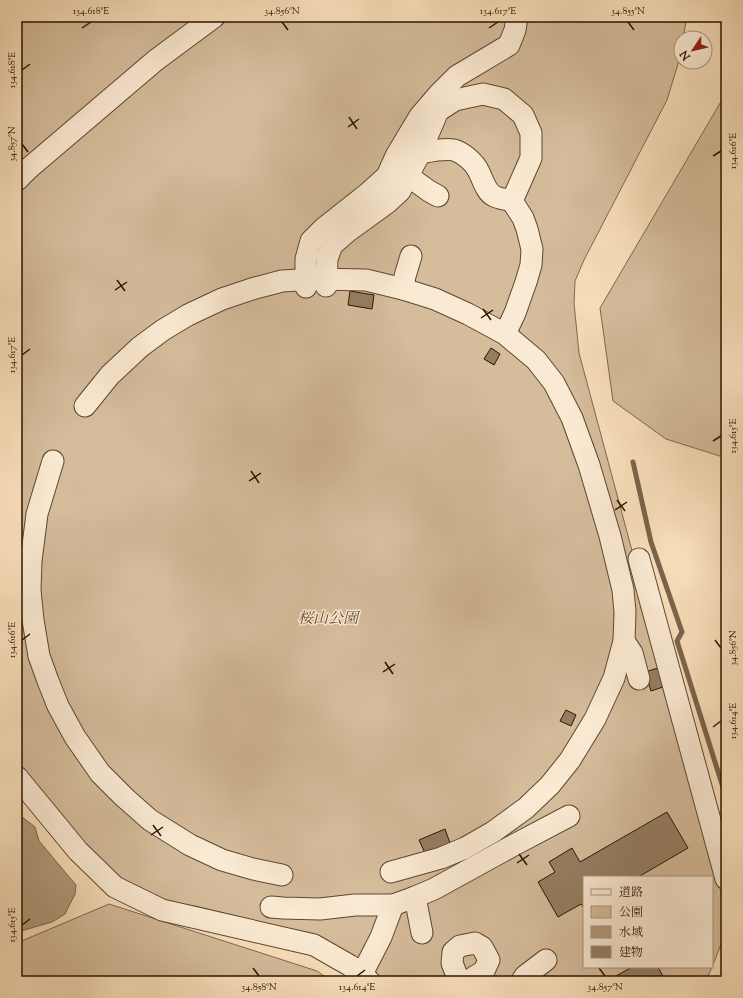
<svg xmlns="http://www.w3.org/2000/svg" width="743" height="998" viewBox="0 0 743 998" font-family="'Sorts Mill Goudy','Noto Serif JP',serif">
	<rect width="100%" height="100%" fill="#f9dfbb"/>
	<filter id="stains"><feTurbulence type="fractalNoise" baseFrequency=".005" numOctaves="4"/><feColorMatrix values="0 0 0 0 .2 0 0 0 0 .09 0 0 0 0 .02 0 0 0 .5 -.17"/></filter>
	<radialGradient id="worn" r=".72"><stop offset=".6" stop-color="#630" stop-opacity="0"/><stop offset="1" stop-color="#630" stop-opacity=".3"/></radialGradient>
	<g fill="#d5bc9b" stroke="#7e684e">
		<path d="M17,17H687L683,38H681V48L678,64L667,100L584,260L575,281L574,303L579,353L726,901V932L712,967V877H584V967H712L706,981H383L361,961L317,936L195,906L163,903L140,890L103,866L24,772L17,762Z"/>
		<path d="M726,93V458L666,439L613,401L600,308Z"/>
		<path d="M109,904L317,971L331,981H17V943Z"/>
	</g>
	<path fill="#b29a7c" stroke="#7b644b" d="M17,813L35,827L39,841L76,885L75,894L65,914L52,922L21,931L17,933Z"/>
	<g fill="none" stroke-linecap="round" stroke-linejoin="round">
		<path stroke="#7b644b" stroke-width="5" d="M633,462L651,542L682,632L677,641L726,797"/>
	</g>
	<g fill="#957e62" stroke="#281401">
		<path d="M350,291L374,295L372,309L348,305Z"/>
		<path d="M491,348L500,354L494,365L484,359Z"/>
		<path d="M658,668L663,687L651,691L645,672Z"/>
		<path d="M566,710L576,715L571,726L560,721Z"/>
		<path d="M667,812L688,848L640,876L641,877H584V908L581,904L558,917L538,882L555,872L549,862L572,848L580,862Z"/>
		<path d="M445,829L450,843L425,853L419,840Z"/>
		<path d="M632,967H658L664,978L659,981H607Z"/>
	</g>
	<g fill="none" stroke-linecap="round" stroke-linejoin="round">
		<g stroke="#5c4730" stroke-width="23">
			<g id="minor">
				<path d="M420,153C431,151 443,148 454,150C464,153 475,163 479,172C483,180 486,192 494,196C499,199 506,199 512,201"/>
				<path d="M408,176L429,191L438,196"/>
				<path d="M17,180L28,169L156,60L214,17"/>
				<path d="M326,286L327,259L332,245L347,232L387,203L400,191L420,153L438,111L455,100L483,94L504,99L523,115L531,133V158L512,201L523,218L527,229L532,249L531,265L526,282L515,313L505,334"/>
				<path d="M306,287V259L311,241L324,228L367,194L387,176L396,156L420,116L438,95L457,76L509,45L515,30L517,17"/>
				<path d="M403,289L405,276L411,256"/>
				<path d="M85,406L110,375L140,347L163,330L188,315L222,299L255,288L282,281L316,279L366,280L403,289L435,299L468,314L505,334L536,360L554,383L572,418L589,465L610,536L623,590L625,612L624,641L614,678L595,719L570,760L550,785L526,808L493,832L465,848L441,858L391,872"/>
				<path d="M53,461L37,514L31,561L30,590L33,620L39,656L48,681L58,706L75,737L100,773L124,797L150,820L190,845L222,860L253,869L282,875"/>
				<path d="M639,559L726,879"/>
				<path d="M624,641L632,653L639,679"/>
				<path d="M17,777L78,851L115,887L162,910L314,945L349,965L362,974L369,981"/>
				<path d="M415,897L422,933"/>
				<path d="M271,907L283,908L320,909L355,905H393L415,897L434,889L514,845L569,816"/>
				<path d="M362,974L381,937L393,905"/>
				<path d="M459,981L452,963L453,952L460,946L475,943L482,947L489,960L484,971L474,977L472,981"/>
				<path d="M522,981L525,976L546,960"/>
			</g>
		</g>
		<use href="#minor" stroke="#fbead3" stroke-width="21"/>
	</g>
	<path fill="none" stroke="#281401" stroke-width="1.5" d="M282,22L288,30M628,22L634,30M82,28L91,22M489,28L498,22M22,70L30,64M349,117L357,129M348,127L359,119M22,144L28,152M713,156L721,151M117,280L125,291M115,290L127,282M483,309L491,320M481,318L493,310M22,355L30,349M713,441L721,436M251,471L259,483M249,481L261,473M617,500L625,511M615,510L627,502M22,640L30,634M715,640L721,648M385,662L393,674M383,672L395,664M713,727L721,721M153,825L161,836M151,835L163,827M519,854L527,865M517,863L529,855M22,925L30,919M253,968L259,976M599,968L605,976M357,976L365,970"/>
	<g text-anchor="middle" stroke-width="3" stroke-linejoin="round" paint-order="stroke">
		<g font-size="15" font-style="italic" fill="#654f37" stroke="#fbead3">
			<text x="328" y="623">桜山公園</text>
		</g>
	</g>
	<rect width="743" height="998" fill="none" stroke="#f9dfbb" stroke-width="44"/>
	<rect x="583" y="876" width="130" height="92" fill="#fbead3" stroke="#a7947f"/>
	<rect x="591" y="889" width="20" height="6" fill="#fbead3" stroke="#a7947f"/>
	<text x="619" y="896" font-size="12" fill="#281401">道路</text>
	<rect x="591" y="906" width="20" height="12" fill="#d5bc9b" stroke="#a7947f"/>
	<text x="619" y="916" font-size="12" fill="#281401">公園</text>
	<rect x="591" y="926" width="20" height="12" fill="#b29a7c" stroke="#a7947f"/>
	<text x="619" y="936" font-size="12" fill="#281401">水域</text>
	<rect x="591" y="946" width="20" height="12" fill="#957e62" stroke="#a7947f"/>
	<text x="619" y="956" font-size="12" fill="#281401">建物</text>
	<g transform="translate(693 50) rotate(235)"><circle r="19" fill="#fbead3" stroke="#a7947f"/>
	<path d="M0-3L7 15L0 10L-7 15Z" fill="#8f2418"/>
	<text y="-6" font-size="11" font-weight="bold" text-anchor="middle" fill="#281401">N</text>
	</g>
	<rect x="22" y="22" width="699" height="954" fill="none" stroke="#281401" stroke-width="1.5"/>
	<g font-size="10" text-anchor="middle" fill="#281401">
		<text x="91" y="14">134.618°E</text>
		<text x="282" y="14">34.856°N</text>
		<text x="498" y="14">134.617°E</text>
		<text x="628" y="14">34.855°N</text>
		<text transform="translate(11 70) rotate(-90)" y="4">134.618°E</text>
		<text transform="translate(11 144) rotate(-90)" y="4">34.857°N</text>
		<text transform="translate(732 151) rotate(-90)" y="4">134.616°E</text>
		<text transform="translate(11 355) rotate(-90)" y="4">134.617°E</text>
		<text transform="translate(732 436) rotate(-90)" y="4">134.615°E</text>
		<text transform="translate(11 640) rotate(-90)" y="4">134.616°E</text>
		<text transform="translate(732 648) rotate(-90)" y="4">34.856°N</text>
		<text transform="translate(732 721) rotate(-90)" y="4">134.614°E</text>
		<text transform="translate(11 925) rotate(-90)" y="4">134.615°E</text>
		<text x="259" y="990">34.858°N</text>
		<text x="357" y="990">134.614°E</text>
		<text x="605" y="990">34.857°N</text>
	</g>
	<rect width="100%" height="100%" filter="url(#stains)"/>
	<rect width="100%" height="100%" fill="url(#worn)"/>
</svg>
